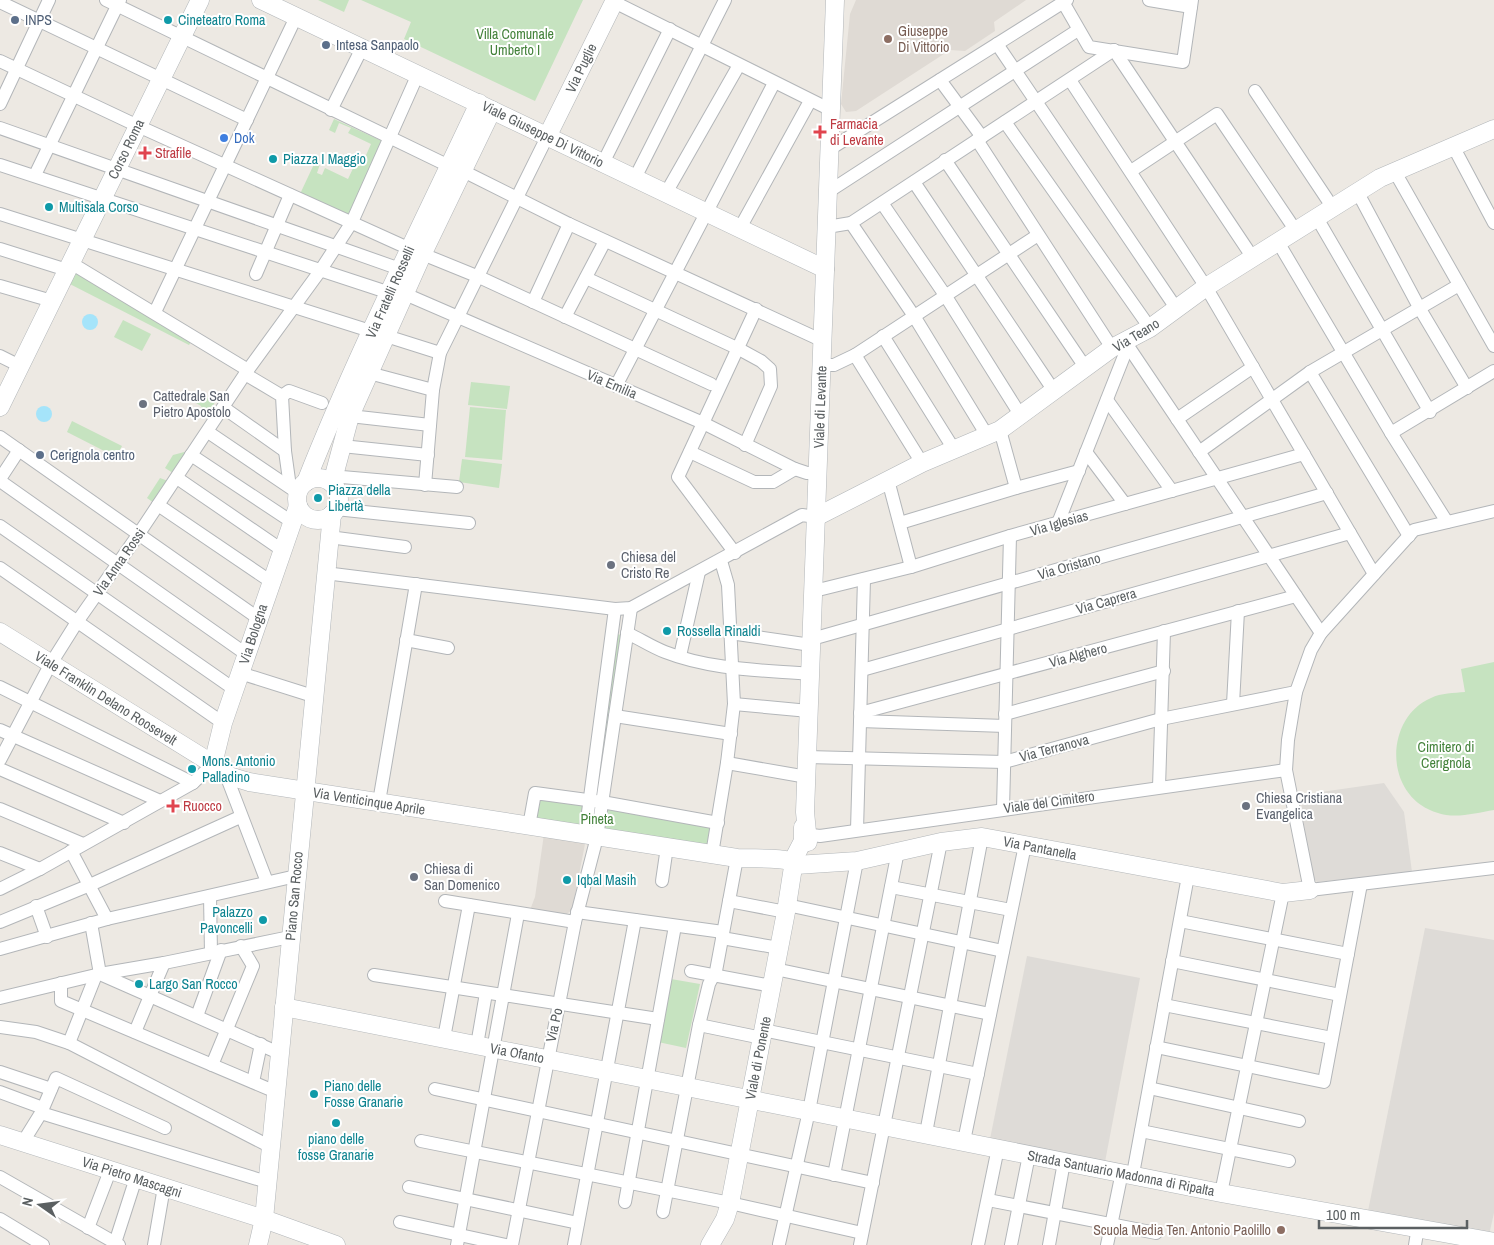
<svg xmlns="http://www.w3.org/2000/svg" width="1494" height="1245" viewBox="0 0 1494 1245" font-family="'Archivo Narrow',sans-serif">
	<rect width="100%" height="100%" fill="#ede9e3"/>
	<g fill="#dedbd7">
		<path d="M1384,783L1404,812L1412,872L1317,882L1311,876L1300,795Z"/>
		<path d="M1425,928L1494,940V1213L1489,1235L1368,1211Z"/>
		<path d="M1027,956L1140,978L1105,1162L990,1139Z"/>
	</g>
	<g fill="#dfdad4">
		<path d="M856,0H1026L994,22L995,31L965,51L950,50L856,111L846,112L841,104L850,14Z"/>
		<path d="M544,834L581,839L585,844L572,910L564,916L530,910L535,897Z"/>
	</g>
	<g fill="#c6e3c0">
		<path d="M318,0H349L344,12Z"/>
		<path d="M361,0H583L535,101L404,39L411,22Z"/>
		<path d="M334,119L382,141L349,215L300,194L315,162L320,164L317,173L322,175L325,168L348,179L357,160L363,162L371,144L348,133L351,128L339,123L335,133L329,130Z"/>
		<path d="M71,263L195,336L189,345L62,280Z"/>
		<path d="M123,320L151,334L142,351L114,337Z"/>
		<path d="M471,382L510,386L507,409L468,405Z"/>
		<path d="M203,395L215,402L205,419L201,406L191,400Z"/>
		<path d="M470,407L506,410L502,460L465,457Z"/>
		<path d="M72,421L122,446L116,457L67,432Z"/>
		<path d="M188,451L173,473L165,468L173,455Z"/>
		<path d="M462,459L502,464L499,488L459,482Z"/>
		<path d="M160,478L168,481L154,503L147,498Z"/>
		<path d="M612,633L626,636L602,802L718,823L712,854L529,826L535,793L589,802Z"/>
		<path d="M1494,662V810C1476,813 1455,819 1438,813C1383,797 1384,718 1431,698C1441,693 1454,693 1465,692L1461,669Z"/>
		<path d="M671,979L700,984L686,1048L658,1042Z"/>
	</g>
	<g fill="#a5e4fa">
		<circle cx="90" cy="322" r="8"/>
		<circle cx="44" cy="414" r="8"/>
	</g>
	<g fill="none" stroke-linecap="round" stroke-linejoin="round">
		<g stroke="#b3b6b9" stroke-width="14">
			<g id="street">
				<path d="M106,0L449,166"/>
				<path d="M1149,0L1191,7L1192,0"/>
				<path d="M0,2L247,120"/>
				<path d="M614,2L831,110"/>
				<path d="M1063,2L1089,47L1183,62L1191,7"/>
				<path d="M997,44L1176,308"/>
				<path d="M1114,50L1253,258"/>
				<path d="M0,61L138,126L410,249L479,277L711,384"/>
				<path d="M940,80L982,137"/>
				<path d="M1070,80L1206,287L1374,574"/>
				<path d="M1255,91L1333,208"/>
				<path d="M0,104L49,0"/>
				<path d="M331,110L362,48"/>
				<path d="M1005,122L1150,328"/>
				<path d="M0,128L400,269"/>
				<path d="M977,140L1112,348"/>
				<path d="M1453,146L1494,223"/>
				<path d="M830,149L1067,0"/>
				<path d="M945,160L1085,367"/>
				<path d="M603,163L670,29"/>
				<path d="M0,165L390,293"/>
				<path d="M463,171L569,224L823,341"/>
				<path d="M1131,171L1217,114L1296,231"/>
				<path d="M1395,172L1494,346"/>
				<path d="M35,175L120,0"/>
				<path d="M635,178L725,0"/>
				<path d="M914,182L1054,391"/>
				<path d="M828,192L1078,30"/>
				<path d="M666,193L739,65"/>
				<path d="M1358,193L1420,309L1467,388"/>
				<path d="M882,203L945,295L1021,416"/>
				<path d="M0,214L440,353"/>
				<path d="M1317,218L1430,412"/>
				<path d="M851,223L914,316L988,437"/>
				<path d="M827,227L851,223L1114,50"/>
				<path d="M740,228L810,101"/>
				<path d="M1278,242L1391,433L1447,522"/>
				<path d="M0,249L67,270"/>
				<path d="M71,263L248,370"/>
				<path d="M256,274L290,195"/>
				<path d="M586,278L739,349L761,361L770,369L771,386L745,445"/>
				<path d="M0,286L52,301"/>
				<path d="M405,294L703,423L795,469L807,473H818"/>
				<path d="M533,302L569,224"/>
				<path d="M155,312L296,17"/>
				<path d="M565,317L605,241"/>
				<path d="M883,336L955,451"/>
				<path d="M1128,346L1321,633"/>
				<path d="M855,355L922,463"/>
				<path d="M0,356L20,366"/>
				<path d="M822,365H834L855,355L1038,235"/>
				<path d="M1310,372L1409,536"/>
				<path d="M369,373L433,390"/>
				<path d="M245,374L282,396L285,451L290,487"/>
				<path d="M616,386L774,83"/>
				<path d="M282,396L289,391L322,403"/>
				<path d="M1107,400L1172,491"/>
				<path d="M224,408L285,451"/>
				<path d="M350,416L430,425"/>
				<path d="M1177,419L1253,367"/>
				<path d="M1000,430L1016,488"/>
				<path d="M208,432L298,493"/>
				<path d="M1391,433L1494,371"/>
				<path d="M0,437L258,618"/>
				<path d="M342,446L428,455"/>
				<path d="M690,452L754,482H773L795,469"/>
				<path d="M1086,452L1125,504"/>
				<path d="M1199,452L1310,372L1459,285"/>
				<path d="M191,455L292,522"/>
				<path d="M177,478L282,550"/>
				<path d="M0,479L19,450"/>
				<path d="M888,480L911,567"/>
				<path d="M0,481L246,654"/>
				<path d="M332,483L342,477L457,487"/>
				<path d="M425,485L433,390L440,353L547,137"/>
				<path d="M158,505L270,581"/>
				<path d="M336,509L469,523"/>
				<path d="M1494,511L1414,530L1321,633L1311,650L1296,692L1288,740L1286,770L1310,890L1494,868"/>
				<path d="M900,523L1016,488L1079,471"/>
				<path d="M1058,523L1128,346L1126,342"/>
				<path d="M0,526L234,689"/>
				<path d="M329,537L405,547"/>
				<path d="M735,553L678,477L756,309"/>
				<path d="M0,568L223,723"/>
				<path d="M325,573L615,609L631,608L802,515L816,517"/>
				<path d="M814,591L911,567L1010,536L1304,454"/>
				<path d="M627,633C640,639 652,647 665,652C711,670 762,670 810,674"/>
				<path d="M730,633L811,645"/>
				<path d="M812,639L1327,493"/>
				<path d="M406,640L448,648"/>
				<path d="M680,656L699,572"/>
				<path d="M862,670L1350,533"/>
				<path d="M240,673L313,696"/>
				<path d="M0,687L193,783"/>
				<path d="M734,704L809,711"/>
				<path d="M1233,704L1238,611"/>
				<path d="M860,713L1296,596"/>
				<path d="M1005,714L1164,671"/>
				<path d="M615,716L731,734"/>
				<path d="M860,721L1005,726"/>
				<path d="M0,730L160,801"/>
				<path d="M807,757L1004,762L1161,719L1296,692"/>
				<path d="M0,760L50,665L77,622L138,535L245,374L320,271L352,222L418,74"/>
				<path d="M727,763L807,777"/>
				<path d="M0,769L124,823"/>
				<path d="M226,775L267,882"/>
				<path d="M1159,787L1164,631"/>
				<path d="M379,802L416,584"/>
				<path d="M0,809L83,844"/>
				<path d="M1003,809L1010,536"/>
				<path d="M529,826L535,793L602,802L718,823"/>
				<path d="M807,830L812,835L820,836L1286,770"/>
				<path d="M857,830L864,579"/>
				<path d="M585,835L615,609"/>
				<path d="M71,851L107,919"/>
				<path d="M0,853L40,869"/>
				<path d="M712,854L727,763L734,704L728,585L721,561"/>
				<path d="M662,881L667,847"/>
				<path d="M891,887L1011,910"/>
				<path d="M0,889L40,869L193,783L213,764"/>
				<path d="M210,896L211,953"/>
				<path d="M445,901L575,922"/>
				<path d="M729,901L786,912"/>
				<path d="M787,905L1003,951"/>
				<path d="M36,906L47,937"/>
				<path d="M577,912L723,932"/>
				<path d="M1180,921L1348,954"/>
				<path d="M0,922L90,885L240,817"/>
				<path d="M91,923L100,974"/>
				<path d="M722,938L779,948"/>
				<path d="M0,949L107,919L296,876"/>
				<path d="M1172,961L1340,995"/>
				<path d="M164,963L290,937"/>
				<path d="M775,969L990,1014"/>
				<path d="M691,971L772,986"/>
				<path d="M374,975L658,1019"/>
				<path d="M61,983V1001L276,1092"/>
				<path d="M0,998L100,974L164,963L150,996L100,974"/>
				<path d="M1164,1005L1332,1038"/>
				<path d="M197,1016L221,950"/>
				<path d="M699,1025L762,1038"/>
				<path d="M0,1027L36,1032L69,1043L271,1147"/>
				<path d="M763,1030L978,1074"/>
				<path d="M135,1032L150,996L279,1053"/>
				<path d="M444,1038L469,905"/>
				<path d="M69,1043L96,975"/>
				<path d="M477,1045L486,993"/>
				<path d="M1156,1047L1324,1082L1361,884"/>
				<path d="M212,1065L253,966L241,946"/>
				<path d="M0,1072L51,1089"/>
				<path d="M253,1082L261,1044"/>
				<path d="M1149,1088L1299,1121"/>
				<path d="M435,1089L873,1183"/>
				<path d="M0,1092L43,1108"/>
				<path d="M41,1113L267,1182"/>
				<path d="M1141,1131L1289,1161"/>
				<path d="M926,1133L982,837"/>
				<path d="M421,1141L730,1203L862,1233"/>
				<path d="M964,1141L1025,845"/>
				<path d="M23,1142L41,1113L56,1078L165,1128"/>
				<path d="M1133,1174L1188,876"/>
				<path d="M834,1175L898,851"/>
				<path d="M0,1177L119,1245"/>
				<path d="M409,1187L578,1223"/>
				<path d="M1221,1193L1283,893"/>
				<path d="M988,1200L1156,1233"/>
				<path d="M625,1202L675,926"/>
				<path d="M663,1212L699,1025L709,984L716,971L737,858"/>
				<path d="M0,1219L43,1245"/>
				<path d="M400,1222L506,1245"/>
				<path d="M88,1228L108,1176"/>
				<path d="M115,1243L134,1184"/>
				<path d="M779,1244L809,1111L857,861"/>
				<path d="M154,1245L164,1187"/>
				<path d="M457,1245L518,914"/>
				<path d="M512,1245L575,922L597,837L631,608"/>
				<path d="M574,1245L635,920"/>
				<path d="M860,1245L941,842"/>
				<path d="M978,1245L998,1148"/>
				<path d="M1011,1245L1029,1155"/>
				<path d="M1049,1245L1064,1162"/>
				<path d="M1107,1245L1122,1172"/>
				<path d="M1415,1245L1418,1227"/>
			</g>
		</g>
		<g stroke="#b2b6b9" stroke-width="19">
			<g id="secondary">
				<path d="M261,0L825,269"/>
				<path d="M547,137L615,0"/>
				<path d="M0,407L200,0"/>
				<circle cx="318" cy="499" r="21"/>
				<path d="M306,482C357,353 420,229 479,103"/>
				<path d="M332,483L350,416L422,255L492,110"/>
				<path d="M816,517L922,463L1000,430L1112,348L1150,328L1206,287L1380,178L1494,129"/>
				<path d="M0,632L213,764L226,775L249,782L737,858C756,859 773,857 792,861"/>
				<path d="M213,764L223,723L298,506"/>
				<path d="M808,842L805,812L835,0"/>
				<path d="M796,865L857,861L941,842L982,837L1283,893L1310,890"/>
				<path d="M284,1007L1221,1193L1494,1242"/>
				<path d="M0,1135L264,1219L336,1245"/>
				<path d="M258,1245L264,1219L332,514"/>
				<path d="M710,1245L725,1219L730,1203L786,912L793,867L791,864L803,841V827"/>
			</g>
		</g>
		<use href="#street" stroke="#fff" stroke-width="12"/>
		<use href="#secondary" stroke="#fff" stroke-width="18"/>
	</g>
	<g fill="#5c6f8a" stroke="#fff" stroke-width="2">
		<circle cx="15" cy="20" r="5"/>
		<circle cx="326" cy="45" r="5"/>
		<circle cx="40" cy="455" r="5"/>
	</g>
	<g fill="#0f9aa8" stroke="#fff" stroke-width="2">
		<circle cx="168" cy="20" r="5"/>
		<circle cx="273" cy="159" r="5"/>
		<circle cx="49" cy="207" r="5"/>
		<circle cx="318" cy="498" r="5"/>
		<circle cx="667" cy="631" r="5"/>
		<circle cx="192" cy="769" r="5"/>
		<circle cx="567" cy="880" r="5"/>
		<circle cx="263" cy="920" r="5"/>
		<circle cx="139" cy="984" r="5"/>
		<circle cx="314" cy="1094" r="5"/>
		<circle cx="336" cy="1123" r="5"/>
	</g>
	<g fill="#8d6e63" stroke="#fff" stroke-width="2">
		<circle cx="888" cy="39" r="5"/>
		<circle cx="1281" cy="1230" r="5"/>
	</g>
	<g fill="#e0444e" stroke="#fff" stroke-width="2">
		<path d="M817.5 124.5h5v5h5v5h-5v5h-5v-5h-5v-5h5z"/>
		<path d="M142.5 145.5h5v5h5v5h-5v5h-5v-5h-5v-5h5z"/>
		<path d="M170.5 798.5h5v5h5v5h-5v5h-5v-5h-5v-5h5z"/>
	</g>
	<circle fill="#3f7fe0" stroke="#fff" stroke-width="2" cx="224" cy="138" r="5"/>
	<g fill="#6b7280" stroke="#fff" stroke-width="2">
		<circle cx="143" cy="404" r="5"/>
		<circle cx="611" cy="565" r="5"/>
		<circle cx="1246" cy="806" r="5"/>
		<circle cx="414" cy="877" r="5"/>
	</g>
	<g text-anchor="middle" stroke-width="4" stroke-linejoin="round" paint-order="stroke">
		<g font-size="14" fill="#4e5e75" stroke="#fff" text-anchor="start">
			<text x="25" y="25">INPS</text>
			<text x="336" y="50">Intesa Sanpaolo</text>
			<text x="50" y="460">Cerignola centro</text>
		</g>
		<g font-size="14" fill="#0d838f" stroke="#fff" text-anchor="start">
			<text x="178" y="25">Cineteatro Roma</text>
			<text x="283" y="164">Piazza I Maggio</text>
			<text x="59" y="212">Multisala Corso</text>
			<text x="328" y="495">Piazza della<tspan x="328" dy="16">Libertà</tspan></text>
			<text x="677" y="636">Rossella Rinaldi</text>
			<text x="202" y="766">Mons. Antonio<tspan x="202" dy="16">Palladino</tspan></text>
			<text x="577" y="885">Iqbal Masih</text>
			<text x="253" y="917" text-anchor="end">Palazzo<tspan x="253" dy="16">Pavoncelli</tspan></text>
			<text x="149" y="989">Largo San Rocco</text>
			<text x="324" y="1091">Piano delle<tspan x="324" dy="16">Fosse Granarie</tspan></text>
			<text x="336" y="1144" text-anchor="middle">piano delle<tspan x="336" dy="16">fosse Granarie</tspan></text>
		</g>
		<g font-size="14" fill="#785e54" stroke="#fff" text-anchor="start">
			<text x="898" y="36">Giuseppe<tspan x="898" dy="16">Di Vittorio</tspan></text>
			<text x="1271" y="1235" text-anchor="end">Scuola Media Ten. Antonio Paolillo</text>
		</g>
		<g font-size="14" fill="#43823a" stroke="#fff">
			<text x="515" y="39">Villa Comunale<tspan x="515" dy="16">Umberto I</tspan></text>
			<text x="1446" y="752">Cimitero di<tspan x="1446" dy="16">Cerignola</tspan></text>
			<text x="597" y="824">Pineta</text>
		</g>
		<g font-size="14" fill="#5b6062" stroke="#fff">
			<text transform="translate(581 68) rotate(-64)" y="5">Via Puglie</text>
			<text transform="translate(543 134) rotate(26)" y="5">Viale Giuseppe Di Vittorio</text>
			<text transform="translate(126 149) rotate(-64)" y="5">Corso Roma</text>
			<text transform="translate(390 292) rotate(-66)" y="5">Via Fratelli Rosselli</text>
			<text transform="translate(1136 335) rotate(-31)" y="5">Via Teano</text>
			<text transform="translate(612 384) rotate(23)" y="5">Via Emilia</text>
			<text transform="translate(820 407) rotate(-88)" y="5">Viale di Levante</text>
			<text transform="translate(1059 523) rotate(-16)" y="5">Via Iglesias</text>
			<text transform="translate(119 562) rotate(-55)" y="5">Via Anna Rossi</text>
			<text transform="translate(1069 566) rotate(-16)" y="5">Via Oristano</text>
			<text transform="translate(1106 601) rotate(-16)" y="5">Via Caprera</text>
			<text transform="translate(253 634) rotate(-72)" y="5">Via Bologna</text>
			<text transform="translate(1078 655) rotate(-15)" y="5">Via Alghero</text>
			<text transform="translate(106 698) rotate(32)" y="5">Viale Franklin Delano Roosevelt</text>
			<text transform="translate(1054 748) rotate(-15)" y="5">Via Terranova</text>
			<text transform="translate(369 801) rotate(9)" y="5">Via Venticinque Aprile</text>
			<text transform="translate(1049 802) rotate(-8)" y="5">Viale del Cimitero</text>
			<text transform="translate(1040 848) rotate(11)" y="5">Via Pantanella</text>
			<text transform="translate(294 896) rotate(-85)" y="5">Piano San Rocco</text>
			<text transform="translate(554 1025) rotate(-78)" y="5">Via Po</text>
			<text transform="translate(517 1053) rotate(11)" y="5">Via Ofanto</text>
			<text transform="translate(758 1058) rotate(-79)" y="5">Viale di Ponente</text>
			<text transform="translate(1121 1173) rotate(11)" y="5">Strada Santuario Madonna di Ripalta</text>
			<text transform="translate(132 1177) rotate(18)" y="5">Via Pietro Mascagni</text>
		</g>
		<g font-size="14" fill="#be3a42" stroke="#fff" text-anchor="start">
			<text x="830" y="129">Farmacia<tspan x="830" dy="16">di Levante</tspan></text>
			<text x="155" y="158">Strafile</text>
			<text x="183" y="811">Ruocco</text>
		</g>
		<g font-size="14" fill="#366cbe" stroke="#fff" text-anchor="start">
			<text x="234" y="143">Dok</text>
		</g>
		<g font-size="14" fill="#5b616d" stroke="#fff" text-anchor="start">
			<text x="153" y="401">Cattedrale San<tspan x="153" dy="16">Pietro Apostolo</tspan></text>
			<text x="621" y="562">Chiesa del<tspan x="621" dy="16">Cristo Re</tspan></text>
			<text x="1256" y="803">Chiesa Cristiana<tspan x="1256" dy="16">Evangelica</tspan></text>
			<text x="424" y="874">Chiesa di<tspan x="424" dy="16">San Domenico</tspan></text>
		</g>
	</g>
	<g transform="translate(40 1205) rotate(284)" stroke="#ffffff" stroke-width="4" paint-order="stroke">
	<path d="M0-4L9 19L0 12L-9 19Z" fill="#5b6062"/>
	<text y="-8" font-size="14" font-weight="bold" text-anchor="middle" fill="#5b6062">N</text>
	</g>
	<path d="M1319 1220v8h148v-8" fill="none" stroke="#5b6062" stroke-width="2.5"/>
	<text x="1326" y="1220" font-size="15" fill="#5b6062" stroke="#ffffff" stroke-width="4" paint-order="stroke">100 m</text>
</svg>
